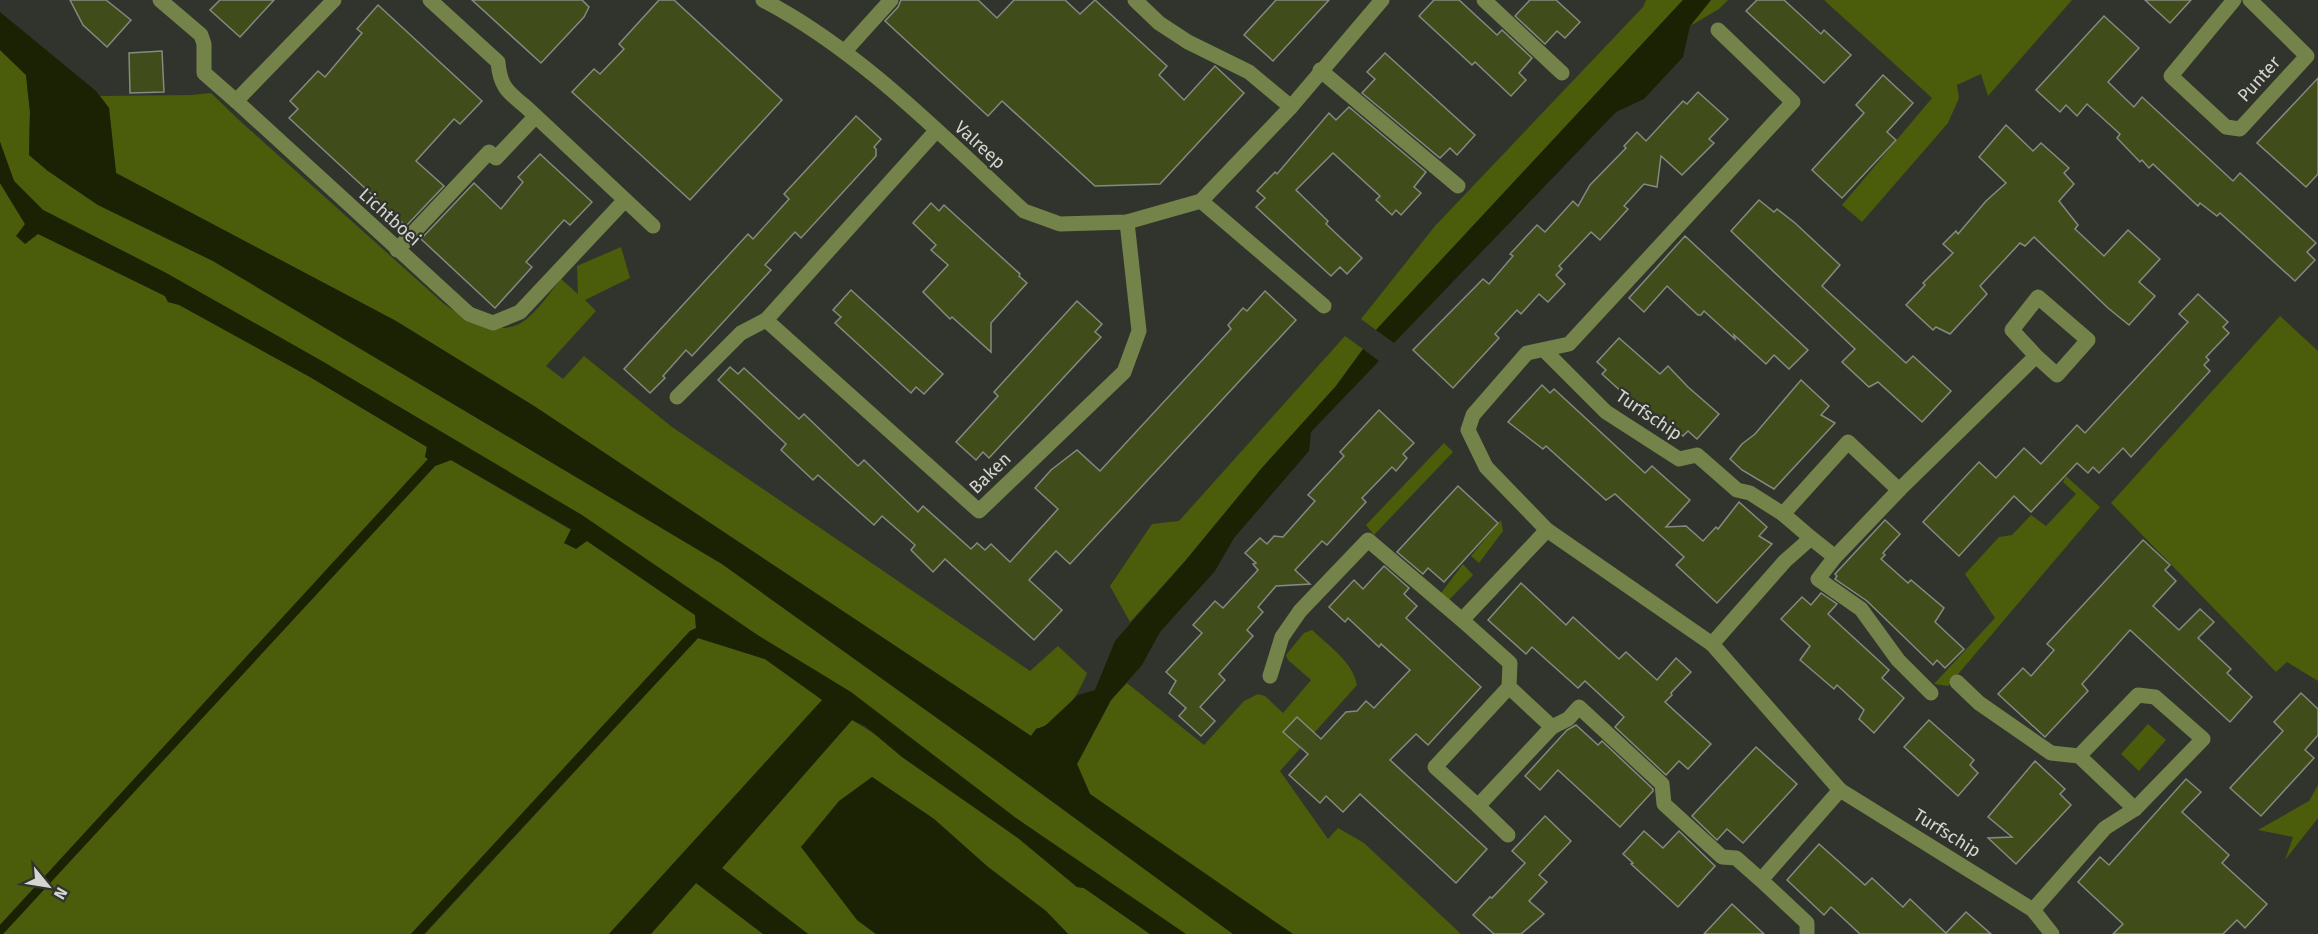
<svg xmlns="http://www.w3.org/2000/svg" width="2318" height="934" viewBox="0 0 2318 934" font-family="'Fira Sans',sans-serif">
	<rect width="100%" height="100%" fill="#31342c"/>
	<g fill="#4b5c0a">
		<path d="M1646,0H1683L1376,330L1361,319L1435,226L1643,7Z"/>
		<path d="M1711,0H1728L1719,9L1690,26Z"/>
		<path d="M1824,0H2072L1988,96L1981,74L1957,85L1959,98L1948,123L1862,222L1842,205L1932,98Z"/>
		<path d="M0,50L26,75L30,112L29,155L48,171L98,205L213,261L722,564L997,761L1233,934H1179L759,636L168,274L43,210L14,181L0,142Z"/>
		<path d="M211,93L240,121L443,303C465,319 498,339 524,321C537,312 551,291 561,279L578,294L577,266L621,247L630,278L585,300L596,311L546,366L563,379L584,356L672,427L1030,671L1058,646L1087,673C1078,696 1061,722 1036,729L1031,736L534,406L396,321L116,173L109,108L100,96L191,95Z"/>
		<path d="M0,183L25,224V244L38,233L165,296L168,302L179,304L310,377L427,447L425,457L428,459L0,925Z"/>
		<path d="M2280,316L2318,351V681L2287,662L2276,672L2111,503Z"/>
		<path d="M1345,336L1363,349L1336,386L1261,469L1186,560L1130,622L1110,586L1152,524L1179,521Z"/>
		<path d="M1444,443L1453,452L1374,535L1366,525Z"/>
		<path d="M451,460L571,530L565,543L587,541L695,615L696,628L690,631L411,934H3L435,466Z"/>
		<path d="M2066,476L2100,507L1948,686L1934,684L1995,618L1965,574L1999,537L2012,535L2031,515L2046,526L2076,494L2063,482Z"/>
		<path d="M1501,520L1503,531L1479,563L1471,556Z"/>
		<path d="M1463,564L1473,575L1449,600L1441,593Z"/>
		<path d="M1312,630C1328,645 1353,662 1357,685L1280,771L1328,839L1338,828L1364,843L1461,934H1285L1090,794L1077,764L1111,700L1127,683L1204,745L1244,701L1258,694L1265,696L1283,713L1311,680L1288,660L1286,655L1304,633Z"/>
		<path d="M698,638L765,659L823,700L609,934H425Z"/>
		<path d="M852,720L878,736L902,757L1018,838L1077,887L1084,888L1150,934H1068L1046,911L988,867L934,819L872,777L857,920L876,934H808L722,868Z"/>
		<path d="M2148,724L2166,740L2139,771L2121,754Z"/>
		<path d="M2318,785V818L2285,860L2293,837L2258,830L2309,801Z"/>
		<path d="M696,883L763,934H648Z"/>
	</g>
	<g fill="#1b2204">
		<path d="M1683,0H1711L1690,26L1683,57L1644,99L1616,112L1394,343L1376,330Z"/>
		<path d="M0,12L96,91L109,108L116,173L396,321L534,406L1031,736L1036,729L1045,726L1078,695L1095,690L1115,641L1186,560L1261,469L1336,386L1363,349L1379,361L1311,432L1309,451L1234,538L1215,571L1160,632L1142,665L1111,700L1077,764L1090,794L1293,934H1233L997,761L722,564L213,261L98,205L48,171L29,155L30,112L26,75L0,50Z"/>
		<path d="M0,142L14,181L43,210L168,274L322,361L582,515L759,636L851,692L1016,818L1186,934H1150L1084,888L1077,887L1018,838L902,757L865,726L852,720L722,868L808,934H763L696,883L651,934H609L822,700L765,659L698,638L424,934H411L690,631L696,628L695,615L587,541L576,549L564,543L571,529L451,460L435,466L3,934H0V925L428,459L425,457L427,447L310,377L179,305L168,302L165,296L38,234L25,244L16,236L25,224L0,183Z"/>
		<path d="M872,777L934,819L988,867L1046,911L1068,934H876L857,920L801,847L839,801Z"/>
	</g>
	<g fill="#404c19" stroke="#868981" stroke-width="1.5">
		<path d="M70,0H106L131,20L107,47L83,25Z"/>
		<path d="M220,0H274L240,37L210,10Z"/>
		<path d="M472,0H582L589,7L584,17L541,63Z"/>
		<path d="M659,0H674L782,100L690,200L572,92L594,69L600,74L624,49L619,44Z"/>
		<path d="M901,0H978L997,18L1014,0H1065L1080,14L1095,0L1167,66L1159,75L1184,100L1215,66L1244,93L1160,184L1095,186L1002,101L988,116L885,21L898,7Z"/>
		<path d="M1276,0H1329L1273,61L1244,35Z"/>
		<path d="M1434,0H1459L1497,35L1502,30L1532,58L1519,73L1526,80L1511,96L1475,62L1472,65L1419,16Z"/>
		<path d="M1530,0H1556L1580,22L1565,38L1557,31L1545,44L1515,16Z"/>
		<path d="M1757,0H1784L1821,34L1824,30L1851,55L1824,83L1746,11Z"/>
		<path d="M2145,0H2191L2170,23Z"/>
		<path d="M378,5L482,101L460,124L454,119L416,161L444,186L406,226L289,118L298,109L290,101L318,71L325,77L362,33L357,29Z"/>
		<path d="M2104,16L2139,48L2108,82L2134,107L2142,97L2233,181L2240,173L2316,243L2307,252L2315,260L2295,281L2220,213L2217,216L2200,203L2198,206L2153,164L2149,168L2142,160L2140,162L2117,138L2120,134L2087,104L2077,116L2066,105L2060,112L2036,90Z"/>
		<path d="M162,51L164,92L130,93L129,53Z"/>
		<path d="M1385,53L1475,135L1457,155L1450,148L1440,158L1362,93L1375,79L1367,72Z"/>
		<path d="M1883,75L1913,103L1887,132L1896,140L1842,198L1812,170L1864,113L1856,105Z"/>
		<path d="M2318,78V174L2306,187L2257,143Z"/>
		<path d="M1698,92L1728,119L1709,139L1714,143L1682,175L1661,156L1657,187L1644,184L1624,206L1628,209L1600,240L1591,232L1559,266L1562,269L1556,275L1565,284L1548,302L1539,294L1521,314L1517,310L1495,334L1499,338L1453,388L1413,350L1483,279L1489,284L1513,256L1510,254L1537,225L1545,232L1573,201L1578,206L1590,185L1626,148L1624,146L1637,132L1646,141L1683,101L1687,104Z"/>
		<path d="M1349,107L1426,172L1414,187L1421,193L1401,215L1396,210L1392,215L1376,200L1380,196L1333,153L1296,190L1328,221L1326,224L1362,258L1347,274L1340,267L1331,276L1256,207L1265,198L1257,191L1275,172L1277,174L1329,113L1336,120Z"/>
		<path d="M856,116L881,139L874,147L876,149V156L801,238L795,232L765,265L771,270L692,356L686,350L663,376L665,378L650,393L624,369L748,234L753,239L789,199L784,194Z"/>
		<path d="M2006,125L2033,151L2041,143L2069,168L2064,173L2074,184L2059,201L2078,225L2075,229L2104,256L2128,230L2160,259L2139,282L2155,296L2129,325L2108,308L2034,237L2025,246L2020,243L1980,286L1987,294L1950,334L1936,327L1933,330L1906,305L1925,285L1923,283L1953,253L1943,244L1956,231L1958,234L1986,201L2006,183L1979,157Z"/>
		<path d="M540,154L592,202L570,225L564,220L526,262L532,267L495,308L421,239L474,183L501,209L523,182L518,177Z"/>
		<path d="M1759,200L1774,212L1777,209L1795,223L1840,265L1822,286L1906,363L1913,356L1951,391L1922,422L1878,382L1869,387L1842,362L1855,349L1731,231Z"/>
		<path d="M931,203L939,211L944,205L1020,274L1019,276L1027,283L991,323V352L952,317L950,319L923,292L948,265L931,250L936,245L913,223Z"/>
		<path d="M1685,236L1808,350L1789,369L1774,355L1766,364L1734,335L1735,339L1704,311L1701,315H1698L1667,286L1644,312L1629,298Z"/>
		<path d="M851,290L943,374L924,394L916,387L911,393L835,323L841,317L833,310Z"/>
		<path d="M1265,291L1296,320L1070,564L1056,551L1029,580L1062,610L1034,640L945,559L933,572L911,550L915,545L882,516L874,525L818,475L813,480L781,450L786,444L718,380L730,367L738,374L744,368L799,419L804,414L858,466L864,460L918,512L923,506L971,549L977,543L985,550L991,544L1010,562L1058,509L1035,488L1051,470L1077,450L1100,471L1231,329L1228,325L1243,308L1247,311Z"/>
		<path d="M2198,294L2228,322L2223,327L2229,333L2206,357L2209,360L2204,365L2210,371L2131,457L2123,448L2099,473L2093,467L2088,473L2077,463L2031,512L2014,496L1959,556L1923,522L1979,462L1996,478L2024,448L2041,464L2077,425L2085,433L2188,322L2179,314Z"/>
		<path d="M1077,301L1102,324L1095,332L1101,337L989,458L983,452L976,460L956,442L998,396L994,392Z"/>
		<path d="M1619,338L1660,374L1668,366L1688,387L1719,414L1697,439L1688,431L1683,436L1673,430L1669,435L1602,374L1606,370L1597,362Z"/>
		<path d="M1801,380L1829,406L1821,415L1835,423L1774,489L1742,470L1730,459L1742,444L1755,434Z"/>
		<path d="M1542,385L1550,393L1554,389L1645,473L1652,466L1690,500L1666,527L1686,526L1703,541L1716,527L1718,529L1739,502L1767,527L1759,536L1772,544L1717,603L1676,565L1684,557L1615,494L1606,500L1546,446L1543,449L1508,422Z"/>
		<path d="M1379,410L1414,443L1403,454L1407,458L1396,471L1392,467L1362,498L1366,502L1327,545L1322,541L1295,570L1310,584L1276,586L1258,607L1263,612L1247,630L1253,636L1219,674L1225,680L1200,707L1215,721L1201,736L1179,716L1186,708L1169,693L1176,681L1166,672L1202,633L1193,625L1215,601L1223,608L1258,570L1253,564L1256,563L1245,553L1260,538L1267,544L1274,536L1283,537L1315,501L1308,495L1344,456L1340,452Z"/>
		<path d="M1458,486L1498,523L1444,582L1428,568L1423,574L1397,552Z"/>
		<path d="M1885,520L1900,534L1883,553L1885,555L1881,559L1908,583L1911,580L1944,608L1935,622L1964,649L1945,668L1937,660L1933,665L1867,601L1835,579L1837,576L1835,574Z"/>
		<path d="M2143,540L2170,565L2165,570L2176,581L2153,606L2179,630L2200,609L2214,622L2198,638L2231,669L2227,673L2252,697L2230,722L2130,630L2082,684L2088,691L2045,737L1998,694L2023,668L2031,676L2054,650L2047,644Z"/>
		<path d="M1384,566L1409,588L1404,594L1417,606L1406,618L1481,687L1428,745L1416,734L1390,760L1487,849L1456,883L1360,794L1343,812L1326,796L1320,803L1289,775L1308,754L1283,732L1297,717L1321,739L1346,712L1357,711L1366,701L1374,708L1410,670L1381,644L1379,647L1348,618L1345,622L1329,607L1354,580L1363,589Z"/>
		<path d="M1521,583L1566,625L1573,617L1619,659L1626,652L1657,680L1676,658L1691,672L1671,693L1672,695L1665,702L1711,744L1688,769L1679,761L1666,775L1615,727L1624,717L1585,681L1578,688L1532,647L1526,654L1488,620Z"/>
		<path d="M1821,593L1837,604L1828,614L1889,670L1882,678L1904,698L1874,733L1859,719L1864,710L1837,685L1834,689L1800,660L1810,646L1781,619L1802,597L1811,605Z"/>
		<path d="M2301,693L2318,709V735L2305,750L2314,758L2261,816L2230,788L2283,731L2274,722Z"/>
		<path d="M1929,720L1974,760L1970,765L1978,773L1958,796L1904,747Z"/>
		<path d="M1576,725L1598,745L1602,741L1653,789V791L1620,827L1558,770L1540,790L1525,776L1567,730Z"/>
		<path d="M1756,747L1797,784L1743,843L1727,829L1717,840L1692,816Z"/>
		<path d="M2035,761L2065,789L2060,794L2071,805L2016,864L1988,838L2012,837L1988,817Z"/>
		<path d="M2186,779L2201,792L2182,812L2229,855L2222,863L2267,904L2245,928L2237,920L2223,934H2113L2123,924L2078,882L2100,857L2109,865Z"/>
		<path d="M1545,816L1571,841L1539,875L1547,882L1529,901L1544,914L1521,934H1494L1473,915L1490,897L1492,898L1525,863L1512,851Z"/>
		<path d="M1644,831L1663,848L1679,831L1715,866L1678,907L1631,864L1633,863L1623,854Z"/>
		<path d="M1819,844L1865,885L1872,878L1903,907L1910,899L1946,933L1966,912L1991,934H1860L1831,907L1824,915L1787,880Z"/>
		<path d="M1732,904L1764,934H1704Z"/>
	</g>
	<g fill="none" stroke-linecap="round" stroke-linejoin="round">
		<g stroke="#748349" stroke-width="15">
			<path d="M160,0L201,35L204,44V73L236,101"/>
			<path d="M334,0L236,101L469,314L493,323L520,312L625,200"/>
			<path d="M430,0L498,62C500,87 508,92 526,107L653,226"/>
			<path d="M763,0C861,51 943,137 1024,211L1060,224L1127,222L1201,201L1291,107L1382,0"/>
			<path d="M1135,0L1159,23L1188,42L1249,72L1291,107"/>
			<path d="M1484,0L1562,73"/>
			<path d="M2234,0L2171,76L2226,127L2240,129L2307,56L2250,0"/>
			<path d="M1718,30L1793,102L1569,344L1527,353L1473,415L1468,430L1486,467L1547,530L1712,644L1840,790L2033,910L2052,934"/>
			<path d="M845,51L891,0"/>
			<path d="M1320,70L1458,186"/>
			<path d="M1201,201L1324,306"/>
			<path d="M397,250L489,152L496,158L535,117"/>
			<path d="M766,320L979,511L1124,372L1139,331L1127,222"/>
			<path d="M1544,350L1606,412L1679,459L1697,455L1737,490L1750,493L1783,514L1848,442L1899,490"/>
			<path d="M677,397L741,333L766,320L936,131"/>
			<path d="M1783,514L1811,538"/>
			<path d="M1835,557L1899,490L2036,356L2012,330L2038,297L2088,340L2057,375L2036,356"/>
			<path d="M1712,644L1785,561L1811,538L1835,557L1818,579L1861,609L1898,660L1931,693"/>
			<path d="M1270,676L1282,637L1300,611L1368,540L1462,620"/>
			<path d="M1957,682L1979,703L2051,753L2079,756L2135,809L2105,828L2033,910"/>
			<path d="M1509,687L1552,727L1478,806L1435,767L1509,687L1510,663L1462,620L1547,530"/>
			<path d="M1552,727L1568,719L1579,707L1662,784L1664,804L1722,857L1736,858L1761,880"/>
			<path d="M2079,756L2138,695L2155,697L2203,739L2135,809"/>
			<path d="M1478,806L1508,835"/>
			<path d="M1807,934V923L1761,880L1840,790"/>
		</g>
	</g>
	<g text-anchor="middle" stroke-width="4.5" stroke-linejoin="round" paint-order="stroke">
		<g font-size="18" fill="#d4d5d1" stroke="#31342c">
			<text transform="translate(2259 79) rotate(-48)" y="6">Punter</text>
			<text transform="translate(980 145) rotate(42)" y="6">Valreep</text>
			<text transform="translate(390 217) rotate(42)" y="6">Lichtboei</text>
			<text transform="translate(1649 415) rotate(34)" y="6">Turfschip</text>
			<text transform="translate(990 473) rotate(-44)" y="6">Baken</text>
			<text transform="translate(1947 833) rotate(32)" y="6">Turfschip</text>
		</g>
	</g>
	<g transform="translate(48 886) rotate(120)" stroke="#31342c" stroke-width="4.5" paint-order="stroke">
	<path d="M0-4.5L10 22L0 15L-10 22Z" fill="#d4d5d1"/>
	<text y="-9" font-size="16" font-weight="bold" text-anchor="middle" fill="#d4d5d1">N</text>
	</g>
</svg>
